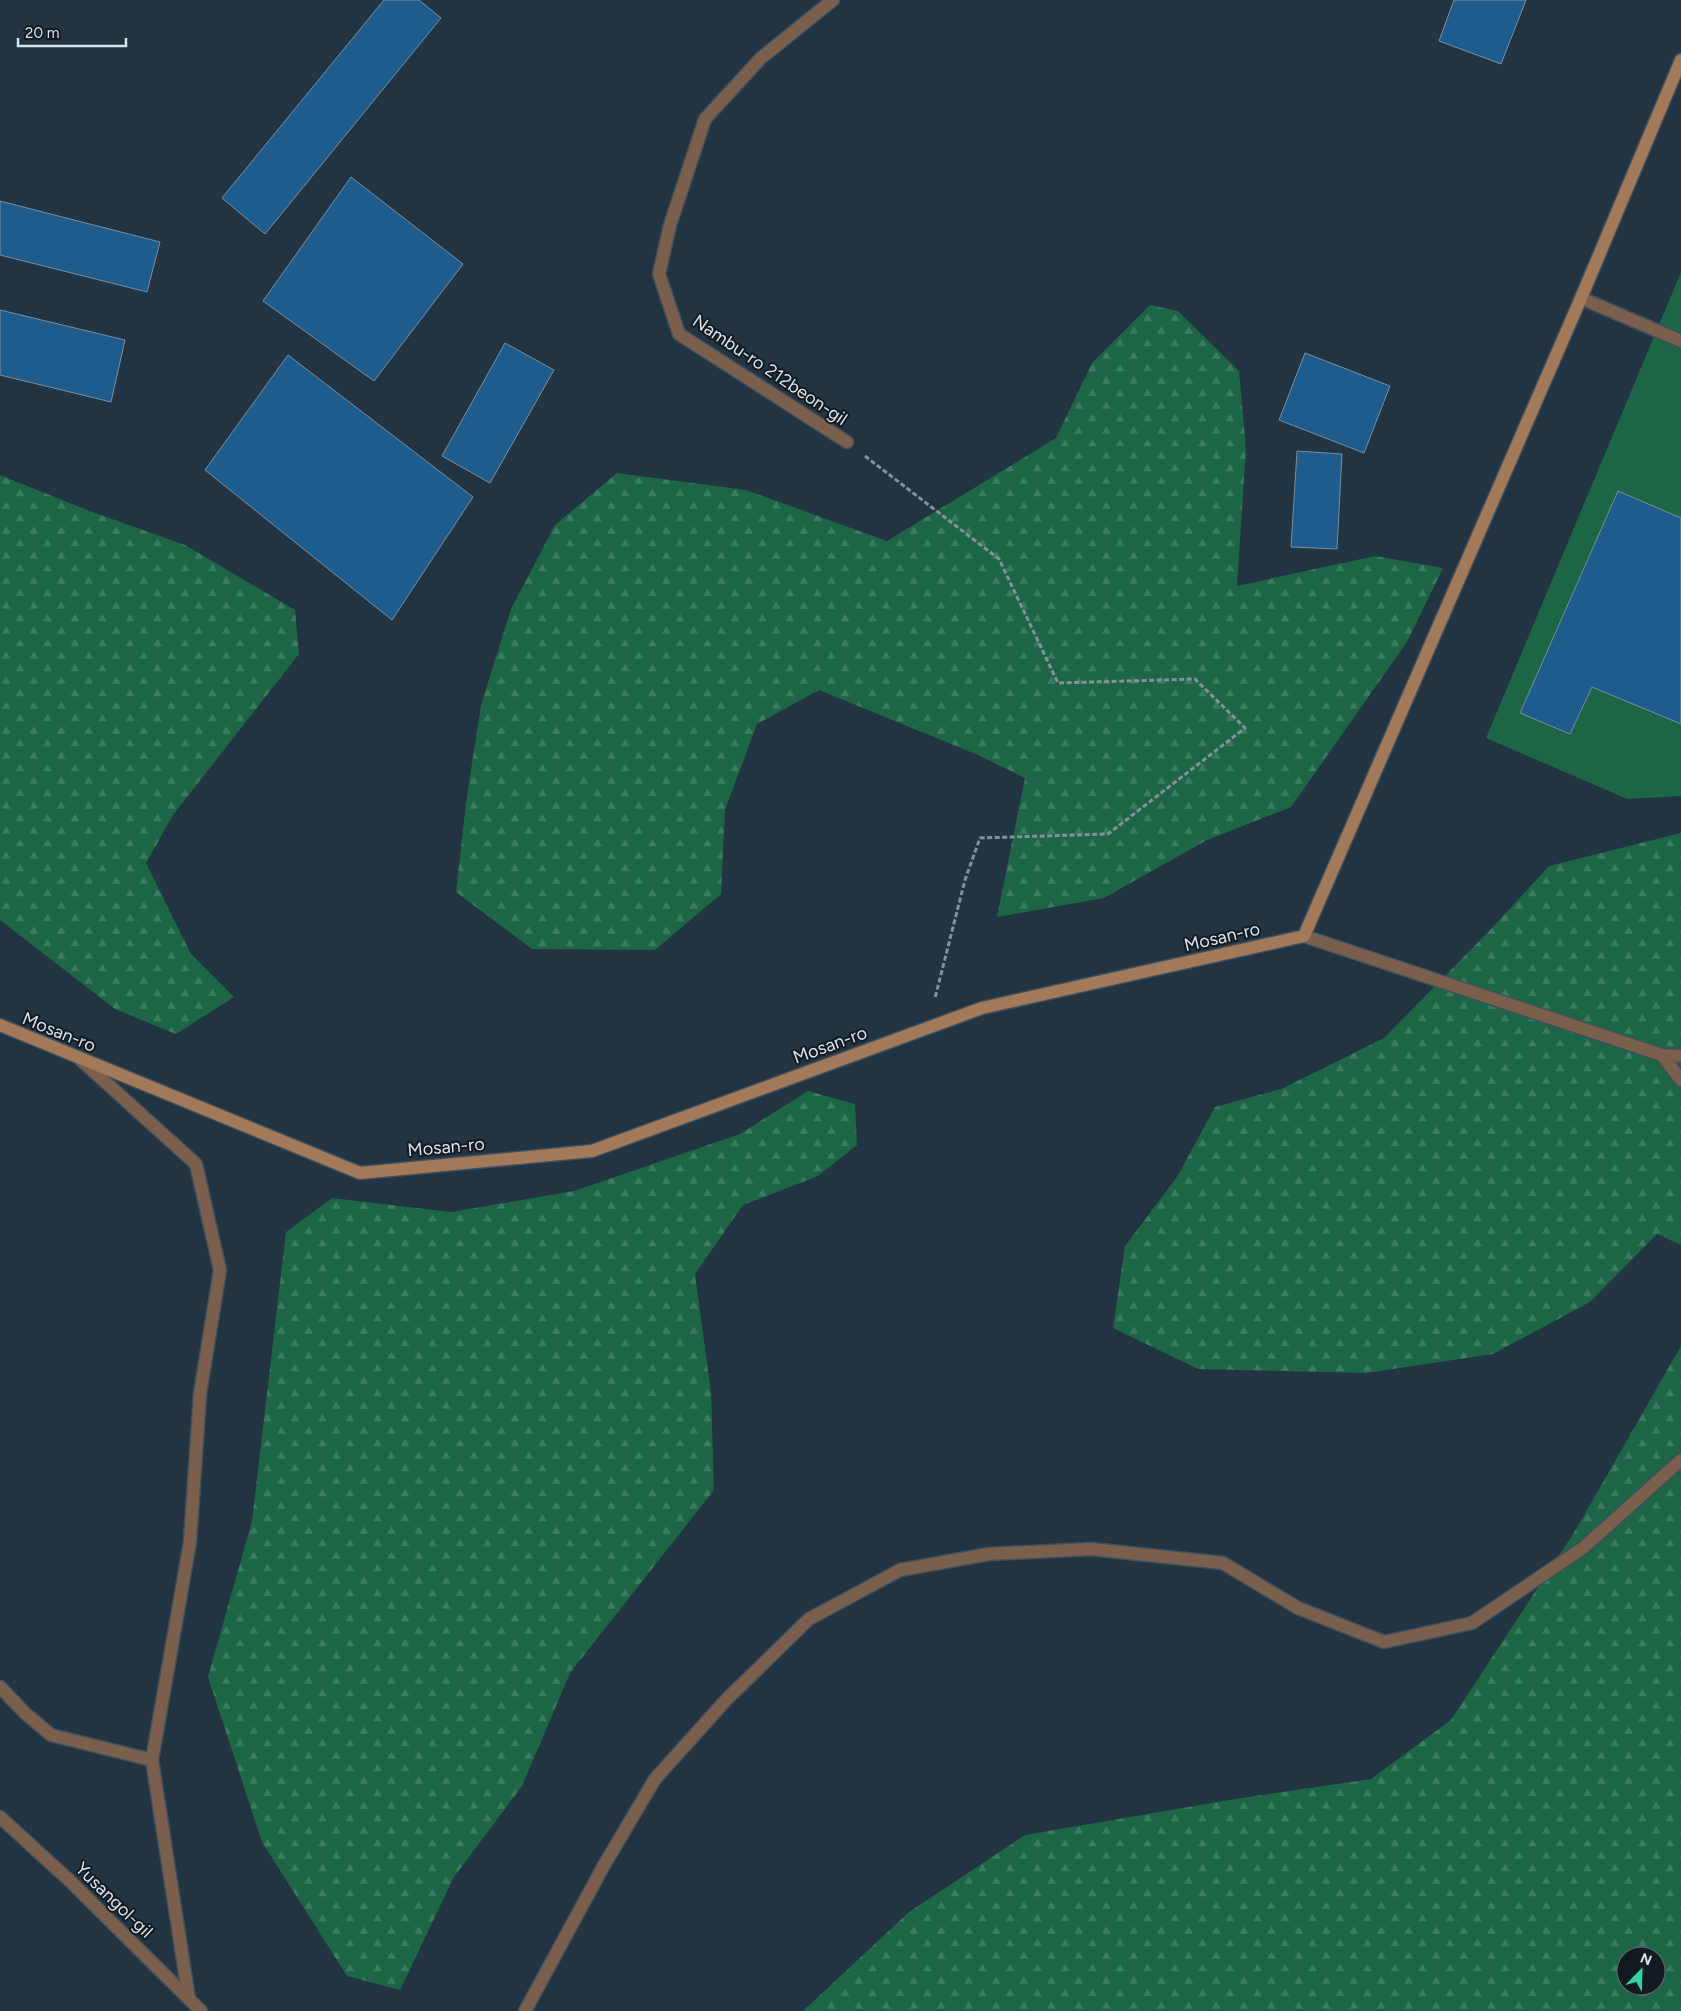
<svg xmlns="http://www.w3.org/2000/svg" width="1681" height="2011" viewBox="0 0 1681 2011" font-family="Figtree,sans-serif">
	<defs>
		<pattern id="forest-firs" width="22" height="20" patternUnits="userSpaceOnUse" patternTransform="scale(1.25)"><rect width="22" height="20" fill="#1c6545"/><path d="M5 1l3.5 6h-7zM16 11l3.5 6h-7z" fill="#3c7b60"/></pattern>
	</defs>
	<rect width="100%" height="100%" fill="#223341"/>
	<path fill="#1c6545" d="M1681,272V796L1627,799L1486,738Z"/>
	<g fill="url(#forest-firs)" fill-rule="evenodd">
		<path d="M1150,305L1178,311L1239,371L1246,449L1237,586L1375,556L1443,568L1407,642L1291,807L1207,840L1104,898L997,917L1025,778L978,755L819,690L757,724L725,810L721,894L655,950L532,949L456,892L466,803L481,705L511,609L555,525L617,473L746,490L887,541L1056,438L1092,363Z"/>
		<path d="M0,475L87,510L185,545L295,610L299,654L173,815L146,863L191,954L234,997L176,1034L115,1009L0,920Z"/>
		<path d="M1681,833V1245L1657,1234L1590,1302L1493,1354L1366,1373L1198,1369L1113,1328L1125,1246L1177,1177L1215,1107L1281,1089L1384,1038L1491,929L1549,866Z"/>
		<path d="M808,1091L855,1104L857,1145L818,1176L743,1205L695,1274L711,1393L714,1490L570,1673L522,1786L454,1877L400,1990L347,1976L262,1842L208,1677L252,1521L286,1232L332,1198L451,1212L574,1191L740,1134Z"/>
		<path d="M1681,1346V2011H803L909,1912L1025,1835L1235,1799L1371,1779L1451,1720L1575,1531ZM1626,1956H1656V1986H1626Z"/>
	</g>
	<g fill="#1d5c8c" stroke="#7b8e9f">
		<path d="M384,0H419L441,18L265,234L222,198Z"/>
		<path d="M1454,0H1526L1501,64L1439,41Z"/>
		<path d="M351,177L463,264L374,381L263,301Z"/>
		<path d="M0,201L160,242L147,292L0,255Z"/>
		<path d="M0,310L125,340L111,402L0,375Z"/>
		<path d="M505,343L554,370L490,483L442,456Z"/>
		<path d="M1305,353L1390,386L1364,453L1279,420Z"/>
		<path d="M288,355L473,497L392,620L205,470Z"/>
		<path d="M1297,451L1342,454L1337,549L1291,547Z"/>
		<path d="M1618,491L1681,518V724L1592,687L1570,734L1520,713Z"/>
	</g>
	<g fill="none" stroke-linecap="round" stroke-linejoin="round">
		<g stroke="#3f4f5d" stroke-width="15">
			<g id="lane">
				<path d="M1581,298L1681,341"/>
				<path d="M81,1060L196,1164L220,1270L200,1394L190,1542L152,1760L189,1999"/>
			</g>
		</g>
		<g stroke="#3f4f5d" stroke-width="15">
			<g id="street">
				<path d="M833,0L761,58L705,119L670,225L659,274L679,334L847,442"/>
				<path d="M1304,936L1662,1055L1681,1056"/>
				<path d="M1662,1055L1681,1080"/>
				<path d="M0,1687L25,1713L51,1735L152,1760"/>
				<path d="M0,1817L70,1881L201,2011"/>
				<path d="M525,2011L603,1867L655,1779L726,1700L809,1619L900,1570L989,1554L1091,1549L1223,1563L1298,1608L1384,1642L1472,1623L1583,1548L1681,1460"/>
			</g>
		</g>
		<g stroke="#3f4f5d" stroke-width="15">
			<path id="secondary" d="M0,1025L360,1173L592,1151L982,1008L1304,936L1581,298L1681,60"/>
		</g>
		<path stroke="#84919d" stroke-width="3" stroke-dasharray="5 2.5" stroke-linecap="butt" d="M865,456L999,559L1058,683L1195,679L1245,728L1108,834L980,838L965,880L935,998"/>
		<use href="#lane" stroke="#7a5f4c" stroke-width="12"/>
		<use href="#street" stroke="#7a5f4c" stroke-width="12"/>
		<use href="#secondary" stroke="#a27959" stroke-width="12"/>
	</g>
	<g text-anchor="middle" stroke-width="4" stroke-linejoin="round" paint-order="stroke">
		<g font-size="18" fill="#d9e3ed" stroke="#121a20">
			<text transform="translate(770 370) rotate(34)" y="6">Nambu-ro 212beon-gil</text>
			<text transform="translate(1222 937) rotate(-13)" y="6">Mosan-ro</text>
			<text transform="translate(59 1032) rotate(22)" y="6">Mosan-ro</text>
			<text transform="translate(830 1045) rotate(-20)" y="6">Mosan-ro</text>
			<text transform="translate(446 1147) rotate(-5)" y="6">Mosan-ro</text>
			<text transform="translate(114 1900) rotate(44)" y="6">Yusangol-gil</text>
		</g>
	</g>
	<g transform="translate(1641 1971) rotate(23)"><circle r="24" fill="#121a20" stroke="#626a72"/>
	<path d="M0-4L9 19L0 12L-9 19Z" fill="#31d4a9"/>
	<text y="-8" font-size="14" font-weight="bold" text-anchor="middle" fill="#d9e3ed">N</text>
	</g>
	<path d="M18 38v8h108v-8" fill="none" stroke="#d9e3ed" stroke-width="2.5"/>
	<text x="25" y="38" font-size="15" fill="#d9e3ed" stroke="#121a20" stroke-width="4" paint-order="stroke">20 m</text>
</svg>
